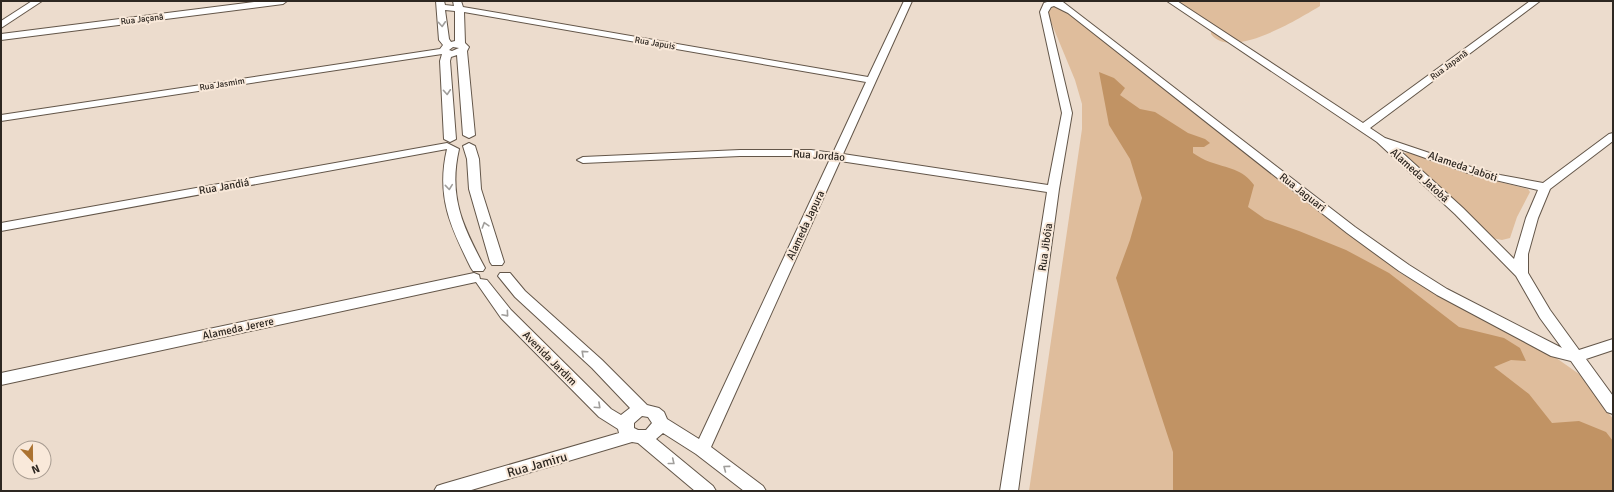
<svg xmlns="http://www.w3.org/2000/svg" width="1614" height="492" viewBox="0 0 1614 492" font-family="Signika,sans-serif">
	<rect width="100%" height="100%" fill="#ecdccd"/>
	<g fill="#dfbd9c">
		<path d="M1168,1H1320V6C1300,18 1231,61 1211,34V25Z"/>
		<path d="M1053,5L1060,6L1159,81L1400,273L1552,355L1579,374L1613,419V491H1029L1082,129V104L1075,80L1046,10Z"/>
		<path d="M1411,152L1475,176L1528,189L1530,192L1517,217L1510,238L1502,240L1492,238L1403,157L1405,153Z"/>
	</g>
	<path fill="#c19364" d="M1099,72L1114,78L1125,88L1120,95L1140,109L1155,112L1188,133L1205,139L1210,143L1204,147H1193V153C1198,156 1204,160 1210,162C1227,168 1243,169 1254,185L1248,207L1265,219L1299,231L1346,250L1389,273L1459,327L1504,338L1520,348L1526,361L1511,360L1494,367L1529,394L1552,423L1579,421L1606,432L1613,441V491H1173V452L1116,278L1130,240L1142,198L1130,159L1109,125Z"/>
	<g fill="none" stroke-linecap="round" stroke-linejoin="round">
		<g stroke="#635649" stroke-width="2">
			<g id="minor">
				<path d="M32,1H42L1,28V21Z"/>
				<path d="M262,1H287L283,4L1,40V34Z"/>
				<path d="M436,1H444L445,5L454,6L453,1H461L463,7L868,77L904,1H912L843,154L1048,185L1062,113L1040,12L1044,3L1050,1L1063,2L1355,227L1409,265L1447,289L1562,348L1540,318L1516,276L1455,214L1377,142L1167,1H1177L1363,123L1530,1H1540L1370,128L1385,138L1471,167L1500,175L1543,183L1609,134L1613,133V141L1550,189L1538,218L1528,254V273L1550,310L1579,350L1613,339V350L1586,359L1613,396V414L1607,412L1571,361L1551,356L1437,295L1399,271L1347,233L1068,13L1054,6L1051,7L1048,12L1072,113L1059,189L1018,491H1000L1047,192L840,161L711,447L763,486L766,491H744L696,454L663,433L656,439L713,486L716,491H695L638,443L632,442L468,491H434L437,486L443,484L619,433L618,429L599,417L501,318L476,282L1,385V373L474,273L479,275L480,279L487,280L511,310L611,409L621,415L630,408L592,368L515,297L498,276L500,273H510L525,291L602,360L647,405L659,408L664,412L667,419L699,439L830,159L811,156H740L583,163L577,160L583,157L740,150H811L833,153L866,82L464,12L465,43L469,47L467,51L475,135L469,138L463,135L457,55L451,57L450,61L456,139L450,142L444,139L440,61L442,54L1,121V115L440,49L443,45L439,40ZM445,10L455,11V41L451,42L449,39ZM453,47L459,48L452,51L449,50ZM1397,148L1474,175L1538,190L1526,218L1514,259L1463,208ZM642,416L648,417L652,423L646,430H638L634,428V423Z"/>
				<path d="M447,143L459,149C448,197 463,227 485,268L483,271H473L471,268C450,226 436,196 447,149L1,231V223Z"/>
				<path d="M469,143L475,146L479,159L481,189L504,262L502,265H492L490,262L469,189L467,159L463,146Z"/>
			</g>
		</g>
		<use href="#minor" fill="#fff" fill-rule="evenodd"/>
	</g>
	<defs><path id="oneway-chevron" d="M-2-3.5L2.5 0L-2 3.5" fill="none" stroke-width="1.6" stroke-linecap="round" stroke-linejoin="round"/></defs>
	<g stroke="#a09e9b">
		<use href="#oneway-chevron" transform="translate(442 24) rotate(86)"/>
		<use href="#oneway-chevron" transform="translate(447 92) rotate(86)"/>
		<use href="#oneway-chevron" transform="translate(449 187) rotate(84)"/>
		<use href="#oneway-chevron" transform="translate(485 225) rotate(-107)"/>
		<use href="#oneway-chevron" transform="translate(506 314) rotate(49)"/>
		<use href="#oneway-chevron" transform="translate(584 353) rotate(-138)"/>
		<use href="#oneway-chevron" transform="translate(598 406) rotate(43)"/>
		<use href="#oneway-chevron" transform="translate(672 462) rotate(39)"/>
		<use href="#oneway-chevron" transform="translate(726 468) rotate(-143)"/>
	</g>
	<g text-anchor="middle" stroke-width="4" stroke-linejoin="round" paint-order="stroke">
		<g font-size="9" fill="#2d2721" stroke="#f9e9da">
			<text transform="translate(142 19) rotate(-7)" y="3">Rua Jaçanã</text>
			<text transform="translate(655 43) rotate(10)" y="3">Rua Japuis</text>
			<text transform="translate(1449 65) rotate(-36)" y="3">Rua Japanã</text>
			<text transform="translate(222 84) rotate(-9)" y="3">Rua Jasmim</text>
		</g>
		<g font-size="11" fill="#2d2721" stroke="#f9e9da">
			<text transform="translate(819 155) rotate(4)" y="4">Rua Jordão</text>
			<text transform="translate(1463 166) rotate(19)" y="4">Alameda Jaboti</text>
			<text transform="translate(1420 175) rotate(42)" y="4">Alameda Jatobá</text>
			<text transform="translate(224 186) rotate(-10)" y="4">Rua Jandiá</text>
			<text transform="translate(1303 192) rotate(38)" y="4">Rua Jaguari</text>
			<text transform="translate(805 225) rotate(-65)" y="4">Alameda Japura</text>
			<text transform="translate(1045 247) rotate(-82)" y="4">Rua Jibóia</text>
			<text transform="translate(238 328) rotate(-12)" y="4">Alameda Jerere</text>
			<text transform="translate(550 358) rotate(45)" y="4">Avenida Jardim</text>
		</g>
		<g font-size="13" fill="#2d2721" stroke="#f9e9da">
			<text transform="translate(537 464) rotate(-16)" y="5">Rua Jamiru</text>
		</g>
	</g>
	<rect width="1614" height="492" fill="none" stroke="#2d2721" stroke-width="4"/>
	<g transform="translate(32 460) rotate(158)"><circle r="19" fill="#f9e9da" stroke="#a79b90"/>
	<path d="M0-3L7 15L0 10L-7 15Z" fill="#ab7230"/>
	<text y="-6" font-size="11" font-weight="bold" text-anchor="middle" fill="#2d2721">N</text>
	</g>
</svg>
